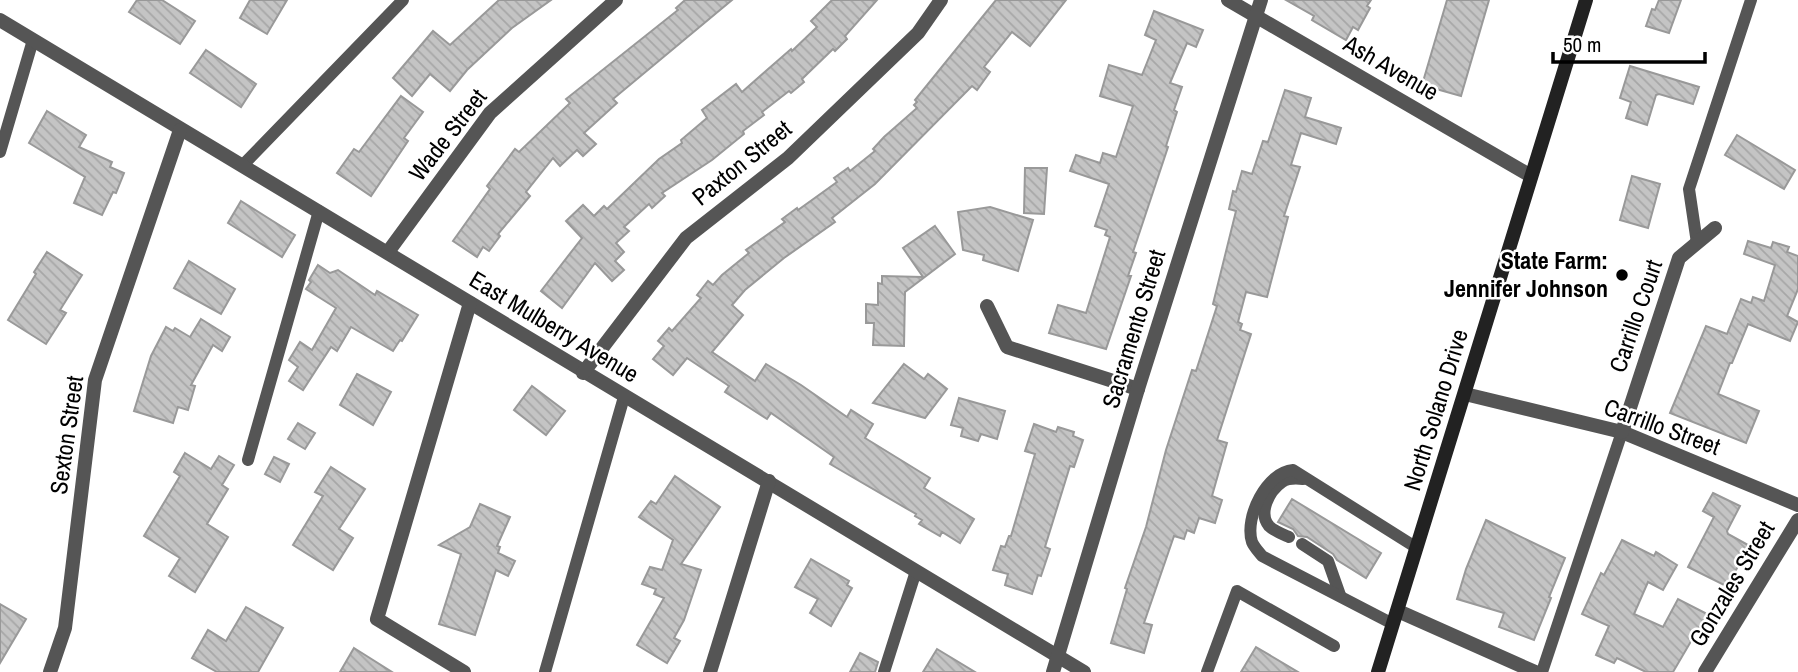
<svg xmlns="http://www.w3.org/2000/svg" width="1798" height="672" viewBox="0 0 1798 672" font-family="'Archivo Narrow',sans-serif">
	<defs>
		<pattern id="building-back-hatch" width="6" height="6" patternUnits="userSpaceOnUse" patternTransform="scale(1.75)"><rect width="6" height="6" fill="#c4c4c4"/><path d="M-1 5l2 2M0 0l6 6M5-1l2 2" fill="none" stroke="#a7a7a7"/></pattern>
	</defs>
	<rect width="100%" height="100%" fill="#fff"/>
	<g fill="url(#building-back-hatch)" stroke="#999" stroke-width="2">
		<path d="M137,0H162L195,21L180,44L129,12Z"/>
		<path d="M250,0H287L267,34L240,18Z"/>
		<path d="M499,0H551L512,28L467,70L450,91L430,74L412,96L393,78L433,31L450,45Z"/>
		<path d="M685,0H732L613,99L617,103L584,133L596,144L583,156L577,150L560,166L553,158L526,192L530,196L498,234L500,236L489,251L483,247L477,257L453,241L490,189L487,186L515,149L519,152L570,103L566,99L678,10L676,8Z"/>
		<path d="M832,0H877L845,36L847,39L835,51L833,49L802,79L804,82L791,93L789,91L762,112L764,115L743,131L744,134L712,160L662,193L665,196L652,208L649,204L624,227L629,231L616,243L624,252L615,261L624,270L612,281L595,263L562,308L541,291L582,238L566,221L583,205L594,216L604,206L607,209L659,159L682,143L681,140L707,118L702,110L736,84L742,92L791,49L792,51L817,27L811,21Z"/>
		<path d="M996,0H1066L1030,46L1012,32L984,67L990,72L977,90L972,86L875,184L832,218L835,222L784,258L745,290L732,305L743,315L712,352L755,381L766,364L801,385L847,417L851,410L873,424L865,438L930,478L924,488L974,519L960,543L942,532L940,536L919,524L922,520L915,516L916,514L830,464L834,457L771,413L767,419L725,392L729,386L687,358L673,375L653,359L664,346L658,341L669,328L672,331L701,298L697,295L708,281L713,285L722,275L749,253L746,250L785,222L782,219L797,208L798,210L837,182L834,178L848,168L850,171L875,151L873,149L884,137L917,108L914,105L917,102L915,100Z"/>
		<path d="M1286,0H1371L1367,6L1370,8L1358,30L1353,27L1346,40L1312,20L1314,16Z"/>
		<path d="M1447,0H1489L1461,96L1422,85Z"/>
		<path d="M1659,0H1681L1669,33L1646,26L1652,9L1655,10Z"/>
		<path d="M1154,11L1203,30L1196,47L1187,43L1170,83L1182,87L1174,110L1177,112L1166,146L1168,147L1133,252L1136,253L1128,276H1131L1106,349L1049,333L1058,305L1086,313L1110,237L1105,235L1107,230L1095,226L1109,184L1070,171L1076,155L1100,163L1103,153L1116,157L1133,106L1100,96L1109,65L1142,75L1156,40L1145,35Z"/>
		<path d="M206,50L256,84L241,107L190,73Z"/>
		<path d="M1630,66L1699,87L1693,104L1659,94L1656,95L1647,125L1626,118L1631,102L1620,98Z"/>
		<path d="M1285,90L1311,98L1305,117L1341,128L1336,144L1301,133L1291,165L1300,167L1284,216L1288,217L1267,297L1246,292L1238,322L1242,324L1240,330L1251,334L1217,440L1227,443L1212,496L1222,500L1215,523L1199,518L1194,533L1187,530L1184,539L1174,536L1144,623L1152,625L1144,653L1111,643L1127,589L1125,588L1146,527L1166,450L1192,370L1196,371L1217,306L1213,304L1236,211L1229,209L1233,191L1236,192L1242,171L1252,174L1263,141L1268,142Z"/>
		<path d="M401,96L423,112L404,138L408,141L371,196L337,173L354,149L359,152Z"/>
		<path d="M47,111L86,135L79,147L112,162L110,167L124,173L116,193L113,192L102,215L74,203L85,177L29,143Z"/>
		<path d="M1737,135L1795,170L1784,189L1725,155Z"/>
		<path d="M1025,168H1047L1044,214L1024,213Z"/>
		<path d="M1632,176L1660,184L1648,228L1620,220Z"/>
		<path d="M241,201L295,235L282,257L228,223Z"/>
		<path d="M990,207L1033,220L1018,271L983,260L984,255L963,250L958,212Z"/>
		<path d="M935,226L955,254L905,292L904,346L873,345L874,323H866V304L878,305V283L882,284V276L923,277L903,248Z"/>
		<path d="M1748,241L1771,248L1773,242L1789,247L1787,252L1798,256V289L1787,316L1798,322L1790,341L1748,324L1732,363H1730L1718,394L1759,411L1746,443L1670,413L1706,326L1727,334L1741,299L1751,303L1753,297L1764,301L1775,265L1744,254Z"/>
		<path d="M47,252L82,275L60,310L66,313L46,344L8,320L36,274L34,272Z"/>
		<path d="M189,261L235,289L221,314L174,288Z"/>
		<path d="M318,265L330,273L338,270L375,295L377,291L418,315L402,341L400,340L393,351L351,327L337,351L331,347L303,390L289,381L298,367L289,360L300,342L312,350L336,308L306,289L311,282L309,280Z"/>
		<path d="M201,319L230,337L222,351L213,345L191,385L195,386L188,410L178,407L173,423L134,411L151,356L166,327L173,331L175,328L190,337Z"/>
		<path d="M904,364L924,379L928,374L947,389L925,418L873,403Z"/>
		<path d="M357,374L391,392L373,425L340,405Z"/>
		<path d="M532,386L565,411L546,435L514,410Z"/>
		<path d="M959,398L1005,411L997,439L981,434L978,441L961,436L963,428L951,425Z"/>
		<path d="M298,423L315,433L305,449L288,439Z"/>
		<path d="M1034,424L1056,432L1058,427L1074,432L1073,436L1083,440L1074,467L1070,466L1045,547L1050,549L1041,576L1038,575L1032,594L1005,585L1008,574L993,570L1001,546L1005,547L1009,536H1011L1035,454L1025,451Z"/>
		<path d="M185,453L211,469L219,456L234,465L222,485L228,489L207,524L228,537L195,592L169,576L180,558L144,536L180,476L174,472Z"/>
		<path d="M274,457L289,464L280,482L265,474Z"/>
		<path d="M331,467L365,489L339,529L353,538L333,570L293,545L323,496L315,492Z"/>
		<path d="M675,476L720,507L681,564L701,570L684,620L674,638L680,641L667,663L637,645L664,598L654,594L656,589L642,584L650,567L662,570L673,540L639,517L651,501L656,504Z"/>
		<path d="M1713,493L1740,506L1727,531L1728,534L1748,545L1728,587L1688,567L1714,517L1703,511Z"/>
		<path d="M1292,499L1381,553L1366,578L1337,560L1333,554L1307,537L1298,536L1293,529L1278,522Z"/>
		<path d="M480,504L510,517L497,546L500,547L498,553L515,561L508,576L496,570L475,635L439,624L461,554L439,545L470,527Z"/>
		<path d="M1486,520L1565,558L1549,597L1551,598L1534,640L1499,627L1504,613L1457,599L1466,569Z"/>
		<path d="M1622,540L1654,556L1656,552L1677,565L1663,590L1648,582L1634,614L1663,627L1678,599L1707,614L1673,672H1646L1617,658L1614,663L1596,655L1609,626L1582,614L1601,573L1604,575Z"/>
		<path d="M811,559L849,581L847,585L852,588L831,626L810,613L818,599L795,587Z"/>
		<path d="M0,604L26,619L0,663Z"/>
		<path d="M246,607L283,628L258,672H217L192,658L208,630L226,641Z"/>
		<path d="M1256,647L1298,672H1241Z"/>
		<path d="M354,648L392,672H340Z"/>
		<path d="M937,649L975,672H923Z"/>
		<path d="M860,653L878,662L875,672H850Z"/>
	</g>
	<g fill="none" stroke-linecap="round" stroke-linejoin="round">
		<g stroke="#555" stroke-width="12">
			<path d="M0,152L33,40"/>
			<path d="M242,166L403,0"/>
			<path d="M1697,243L1689,189L1751,0"/>
			<path d="M248,460L319,211"/>
			<path d="M1289,537C1282,534 1274,531 1269,526C1258,513 1269,491 1282,482C1288,478 1295,478 1303,479"/>
			<path d="M1302,544L1328,561L1340,595"/>
			<path d="M1393,624L1262,556C1259,552 1254,547 1252,542C1244,517 1267,472 1293,470L1417,548"/>
			<path d="M545,672L624,397"/>
			<path d="M884,672L916,571"/>
			<path d="M1207,672L1237,591L1334,646"/>
			<path d="M1542,672L1622,432"/>
		</g>
		<g stroke="#555" stroke-width="14">
			<path d="M1228,0L1531,176"/>
			<path d="M0,20L1084,672"/>
			<path d="M388,252L490,113L616,0"/>
			<path d="M987,306L1007,347L1138,389"/>
			<path d="M583,373L686,238L788,158L918,33L941,0"/>
			<path d="M1465,394L1622,432L1798,505"/>
			<path d="M1622,432L1679,258L1715,228"/>
			<path d="M1398,611L1535,672"/>
			<path d="M50,672L65,628L95,380L180,130"/>
			<path d="M464,672L377,619L470,303"/>
			<path d="M710,672L769,481"/>
			<path d="M1053,672L1138,389L1261,0"/>
			<path d="M1705,672L1798,520"/>
		</g>
		<path stroke="#222" stroke-width="14" d="M1378,672L1586,0"/>
	</g>
	<circle fill="#000" stroke="#fff" stroke-width="2.5" cx="1622" cy="275" r="7"/>
	<g text-anchor="middle" stroke-width="5" stroke-linejoin="round" paint-order="stroke">
		<g font-size="24" fill="#000" stroke="#fff">
			<text transform="translate(1391 68) rotate(30)" y="8">Ash Avenue</text>
			<text transform="translate(448 135) rotate(-52)" y="8">Wade Street</text>
			<text transform="translate(742 163) rotate(-39)" y="8">Paxton Street</text>
			<text transform="translate(1636 316) rotate(-71)" y="8">Carrillo Court</text>
			<text transform="translate(554 327) rotate(31)" y="8">East Mulberry Avenue</text>
			<text transform="translate(1134 329) rotate(-73)" y="8">Sacramento Street</text>
			<text transform="translate(1436 410) rotate(-73)" y="8">North Solano Drive</text>
			<text transform="translate(1662 427) rotate(20)" y="8">Carrillo Street</text>
			<text transform="translate(67 435) rotate(-82)" y="8">Sexton Street</text>
			<text transform="translate(1732 584) rotate(-59)" y="8">Gonzales Street</text>
		</g>
		<g font-size="24" font-weight="bold" fill="#000" stroke="#fff" text-anchor="end">
			<text x="1608" y="269">State Farm:<tspan x="1608" dy="28">Jennifer Johnson</tspan></text>
		</g>
	</g>
	<path d="M1553 52v10h152v-10" fill="none" stroke="#000000" stroke-width="3.5"/>
	<text x="1563" y="52" font-size="21" fill="#000000" stroke="#ffffff" stroke-width="5" paint-order="stroke">50 m</text>
</svg>
